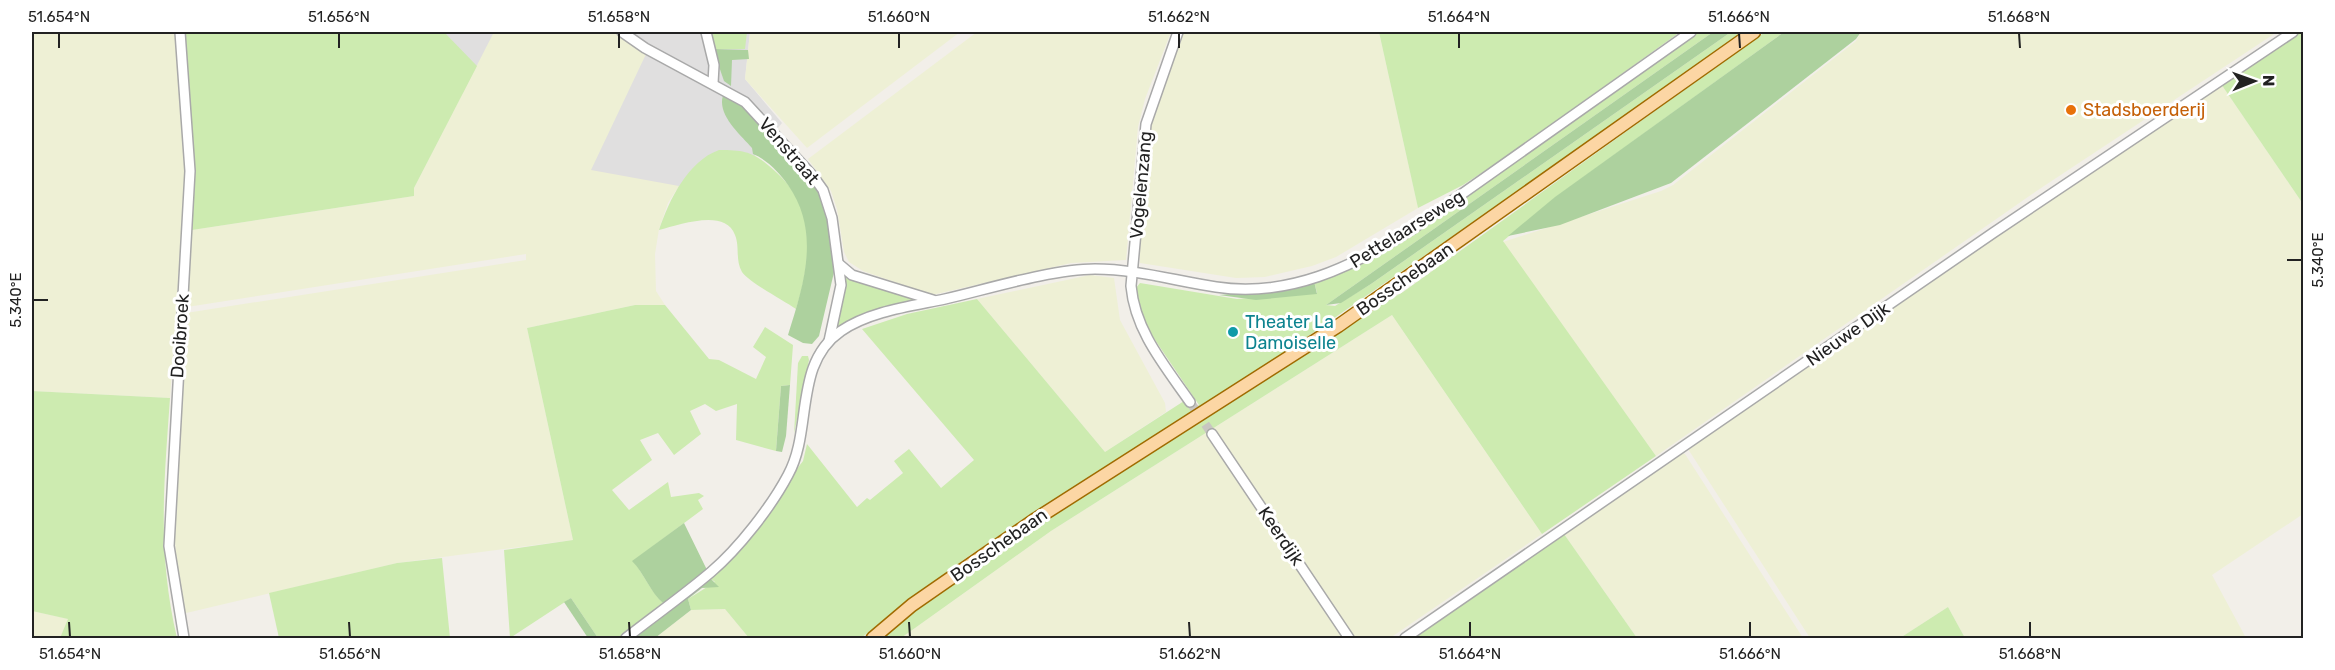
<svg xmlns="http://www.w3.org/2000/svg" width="2335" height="670" viewBox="0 0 2335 670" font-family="Rubik,sans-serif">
	<rect width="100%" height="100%" fill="#f2efe9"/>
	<g fill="#e0dfdf">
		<path d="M404,32H501L465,96Z"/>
		<path d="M590,32H750L745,79L782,123L753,158L679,188L590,171Z"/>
	</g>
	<g fill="#eef0d5">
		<path d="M32,32H175L185,181L170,398L32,391Z"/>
		<path d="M494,32H619L647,52L591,170L679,186L668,203L659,229L655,254L656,291L665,305H635L527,328L573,540L397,563L182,614L173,522L186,313L526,260V254L187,307L192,230L414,196V188Z"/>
		<path d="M750,32H960L807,148L745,79Z"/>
		<path d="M977,32H1171L1145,99L1138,127L1126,260L1071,263L932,295L863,271L849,262L844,252L837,209L831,191L808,159Z"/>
		<path d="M1180,32H1379L1418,208L1336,257L1312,266L1265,277L1236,278L1140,263L1139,239L1147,137L1153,104Z"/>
		<path d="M1861,32H2277L2038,190L1656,456L1503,242L1661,191L1673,185L1856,41Z"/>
		<path d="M2219,81L2303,204V514L2212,575L2246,638H1965L1948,607L1900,638H1810L1688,449Z"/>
		<path d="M1090,275L1114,278L1120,320L1165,403L1166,412L1105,452L977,299Z"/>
		<path d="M1392,315L1542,534L1390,638H901L1051,531Z"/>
		<path d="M1682,453L1685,454L1803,638H1637L1564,534Z"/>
		<path d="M725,609L749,638H655L691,610Z"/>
		<path d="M32,611L69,619L60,638H32Z"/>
	</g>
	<g fill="#cdebb0">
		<path d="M185,32H444L477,66L414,188V196L192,230L195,170Z"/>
		<path d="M710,32H747L745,49H713Z"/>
		<path d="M1379,32H1680L1509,155L1463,185L1418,208Z"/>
		<path d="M1697,32H1713L1326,305L1335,306L1371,284L1731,32H1747L1216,400L1050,502L966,558L861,638H749L725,609L691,610L688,599L715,582L711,579L803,461L807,444L857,507L867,498L870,500L903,473L894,461L909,449L941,488L974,460L862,329L907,314L977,299L1105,452L1184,401L1191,410L1199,405L1151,334L1142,318L1135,289L1140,283L1237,299L1317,293L1314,281L1440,213Z"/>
		<path d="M1765,32H1784L1556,197L1503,241L1656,456L1542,534L1392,315L1051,531L901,638H877L973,567L1353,320L1403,292Z"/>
		<path d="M2292,32H2303V204L2219,81Z"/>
		<path d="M719,150C748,150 755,153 776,172C817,208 811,262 796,309C783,300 750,283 742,272C735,260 740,247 735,235C725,208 680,225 659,230C669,200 688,161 719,150Z"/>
		<path d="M844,272L920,300L836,330Z"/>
		<path d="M635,305H665L709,359L719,360L756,379L766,357L753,347L765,327L793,345L790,385L781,386L776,451L736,440L737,404L716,411L705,404L690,411L701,434L674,455L658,433L640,440L652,460L612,490L629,510L668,482L671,497L699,493L704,496L698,500L703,509L633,561C644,574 650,591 664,604L619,638H598L571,598L510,638L504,550L573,540L527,328Z"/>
		<path d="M802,356H808L809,360L794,434L798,363Z"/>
		<path d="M32,391L170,398C164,485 157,552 177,638H60L68,619L32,611Z"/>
		<path d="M1564,534L1637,638H1411Z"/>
		<path d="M442,558L450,638H279L269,593L397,563Z"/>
		<path d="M1948,607L1965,638H1900Z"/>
	</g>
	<g fill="#add19e">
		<path d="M1713,32H1731L1371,284L1341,303L1326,305Z"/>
		<path d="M1784,32H1861L1856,39L1671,183L1560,225L1508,236L1555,197Z"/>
		<path d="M713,49L748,50L749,59L732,60L731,86L724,81Z"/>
		<path d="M725,91L742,104L811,177L828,207L835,268L819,336L812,344L803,343L788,335C804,284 821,232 788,185C780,173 766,159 753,154L752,148C740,134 713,112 725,91Z"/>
		<path d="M1314,281L1317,294L1256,300L1219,295L1274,290Z"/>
		<path d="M790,385L786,436L782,452L776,451L781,386Z"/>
		<path d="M684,523L707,570L664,604C649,591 645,574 632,561Z"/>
		<path d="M711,579L719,587L702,588L688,599L691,610L655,638H629L707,580Z"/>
		<path d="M571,598L598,638H588L564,602Z"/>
	</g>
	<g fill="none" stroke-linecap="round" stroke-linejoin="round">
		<path stroke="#c8c6c1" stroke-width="9" stroke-dasharray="9 4.5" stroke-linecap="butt" d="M1190,402L1212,434"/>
		<g stroke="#a9a9a9" stroke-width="12">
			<g id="minor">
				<path d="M180,32L190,171L169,546L184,638"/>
				<path d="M622,32L645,48L745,102L813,176L823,190L832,218L841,285L829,341"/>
				<path d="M706,32L714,65L713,83"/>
				<path d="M1178,32L1146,124L1131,286C1135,331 1165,366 1190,402"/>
				<path d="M839,264L852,275L933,300"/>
				<path d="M1212,434L1349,638"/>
				<path d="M626,638C654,616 684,595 711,572C739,548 771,507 788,475C813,430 793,364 841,331C870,311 912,306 945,299C988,289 1052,269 1095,269C1135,269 1176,281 1216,287C1288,298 1352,267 1411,230L1691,32"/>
				<path d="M1405,638L1993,233L2293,32"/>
			</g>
		</g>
		<g stroke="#a06b00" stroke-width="15">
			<path id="major" d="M873,638L912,605L1036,519L1338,326L1754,32"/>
		</g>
		<use href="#minor" stroke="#fff" stroke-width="9"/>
		<use href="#major" stroke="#fcd6a4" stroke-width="12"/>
	</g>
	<path fill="none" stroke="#222" stroke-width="2" d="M59,33V48M339,33V48M619,33V48M899,33V48M1179,33V48M1459,33V48M1739,33L1740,48M2019,33L2020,48M2287,260H2302M33,300H48M69,622L70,637M349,622L350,637M629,622L630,637M909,622L910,637M1189,622L1190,637M1470,622V637M1750,622V637M2030,622V637"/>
	<circle fill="#e8710a" stroke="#fff" stroke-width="2" cx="2071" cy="110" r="6"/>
	<circle fill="#0f9aa8" stroke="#fff" stroke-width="2" cx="1233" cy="332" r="6"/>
	<g text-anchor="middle" stroke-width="6" stroke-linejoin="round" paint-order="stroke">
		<g font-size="18" fill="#c56008" stroke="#fff" text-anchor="start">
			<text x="2083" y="116">Stadsboerderij</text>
		</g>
		<g font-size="18" fill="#222" stroke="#fff">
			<text transform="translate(789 151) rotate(49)" y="6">Venstraat</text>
			<text transform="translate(1141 185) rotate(-85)" y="6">Vogelenzang</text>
			<text transform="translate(1407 229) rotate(-32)" y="6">Pettelaarseweg</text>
			<text transform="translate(1405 279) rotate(-35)" y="6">Bosschebaan</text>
			<text transform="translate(1848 334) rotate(-35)" y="6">Nieuwe Dijk</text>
			<text transform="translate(180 336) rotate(-86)" y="6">Dooibroek</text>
			<text transform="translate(1281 536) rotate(56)" y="6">Keerdijk</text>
			<text transform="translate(999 545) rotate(-35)" y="6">Bosschebaan</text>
		</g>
		<g font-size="18" fill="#0d838f" stroke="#fff" text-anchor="start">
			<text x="1245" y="328">Theater La<tspan x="1245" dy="21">Damoiselle</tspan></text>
		</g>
	</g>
	<rect width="2335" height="670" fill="none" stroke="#ffffff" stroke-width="66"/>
	<g transform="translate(2254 81) rotate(89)" stroke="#ffffff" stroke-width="4.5" paint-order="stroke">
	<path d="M0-4.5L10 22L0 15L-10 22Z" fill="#222222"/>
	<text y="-9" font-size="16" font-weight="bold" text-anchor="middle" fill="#222222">N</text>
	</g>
	<rect x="33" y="33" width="2269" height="604" fill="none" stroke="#222" stroke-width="2"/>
	<g font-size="15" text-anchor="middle" fill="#222">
		<text x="59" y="22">51.654°N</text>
		<text x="339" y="22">51.656°N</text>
		<text x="619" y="22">51.658°N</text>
		<text x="899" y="22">51.660°N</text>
		<text x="1179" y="22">51.662°N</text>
		<text x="1459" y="22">51.664°N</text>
		<text x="1739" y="22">51.666°N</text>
		<text x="2019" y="22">51.668°N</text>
		<text transform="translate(2318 260) rotate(-90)" y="5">5.340°E</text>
		<text transform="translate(16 300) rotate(-90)" y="5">5.340°E</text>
		<text x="70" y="659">51.654°N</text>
		<text x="350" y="659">51.656°N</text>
		<text x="630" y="659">51.658°N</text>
		<text x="910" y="659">51.660°N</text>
		<text x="1190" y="659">51.662°N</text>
		<text x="1470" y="659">51.664°N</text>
		<text x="1750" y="659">51.666°N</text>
		<text x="2030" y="659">51.668°N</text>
	</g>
</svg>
